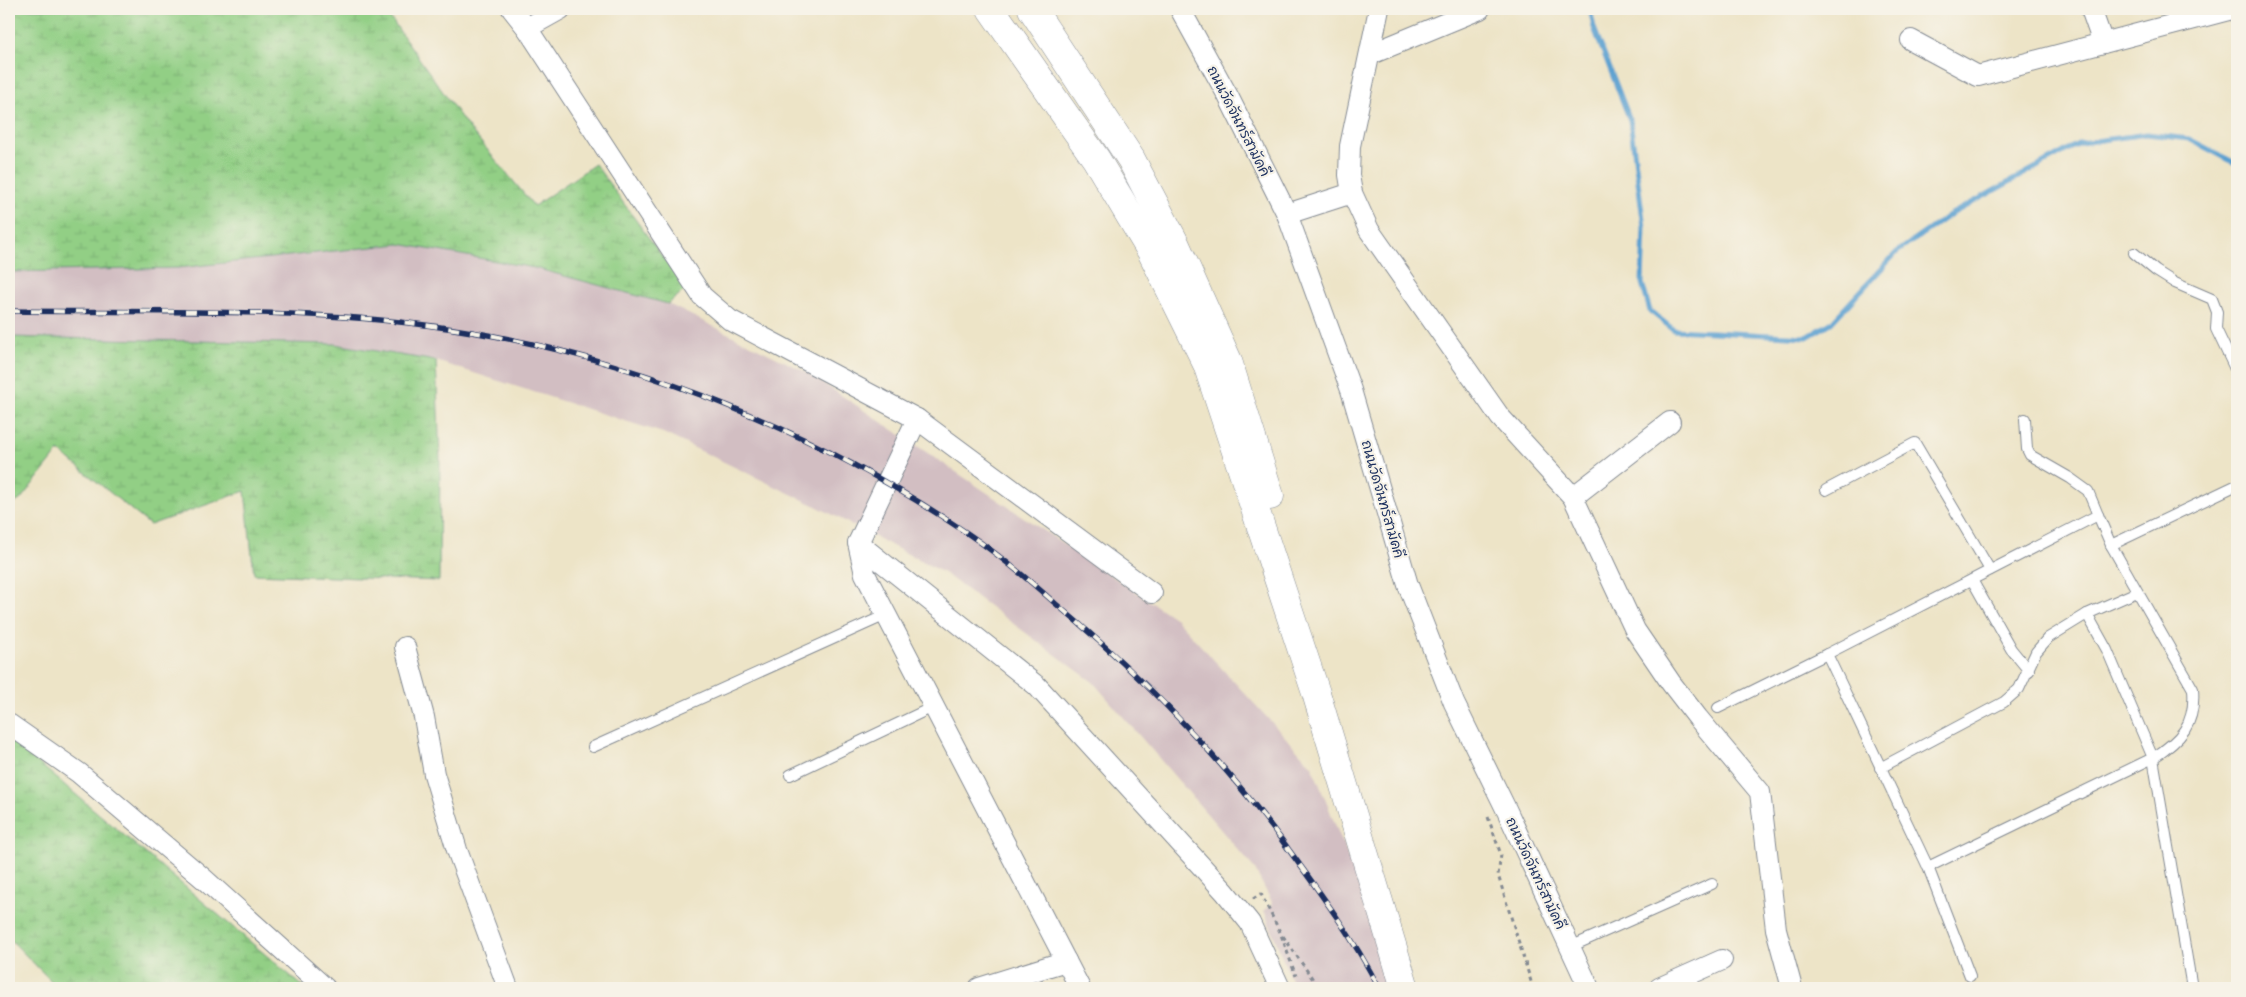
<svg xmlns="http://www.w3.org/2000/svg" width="2246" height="997" viewBox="0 0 2246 997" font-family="Kalam,'Playpen Sans Thai',sans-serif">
	<defs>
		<pattern id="wetland-marsh" width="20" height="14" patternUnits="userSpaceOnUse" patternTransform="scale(1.25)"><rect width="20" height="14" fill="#92cf85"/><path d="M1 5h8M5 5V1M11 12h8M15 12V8" fill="none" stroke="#7db275"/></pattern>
	</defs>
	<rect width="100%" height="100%" fill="#f7f3e8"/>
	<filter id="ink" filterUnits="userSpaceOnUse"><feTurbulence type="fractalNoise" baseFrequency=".02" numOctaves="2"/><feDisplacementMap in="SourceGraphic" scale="10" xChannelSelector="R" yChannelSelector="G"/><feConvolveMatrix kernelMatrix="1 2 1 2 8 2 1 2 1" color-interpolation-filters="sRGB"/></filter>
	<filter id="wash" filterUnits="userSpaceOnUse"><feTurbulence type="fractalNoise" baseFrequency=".0096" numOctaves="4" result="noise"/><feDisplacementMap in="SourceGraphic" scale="20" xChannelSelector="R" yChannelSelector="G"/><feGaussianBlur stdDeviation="1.12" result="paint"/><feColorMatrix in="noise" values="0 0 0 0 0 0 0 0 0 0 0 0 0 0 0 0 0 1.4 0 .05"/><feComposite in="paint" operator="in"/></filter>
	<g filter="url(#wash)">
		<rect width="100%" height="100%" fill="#ede4c7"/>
		<path fill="#d2bec2" d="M9,234L399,244L535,268L668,304L808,373L1176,619L1312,766L1378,932L1396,988H1294L1264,910L1273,904L1254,868L1093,682L944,573L814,505L663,433L436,361L335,344L9,337Z"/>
		<g fill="url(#wetland-marsh)" stroke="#567f72">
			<path d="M9,9H384L465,123L534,206L595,164L686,289L668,304L535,268L399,244L178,268L9,272Z"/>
			<path d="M9,337L335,344L436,361L440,460L439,581L254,574L245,491L150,525L59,451L20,500L9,506Z"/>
			<path d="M9,738L305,988H58L9,938Z"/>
		</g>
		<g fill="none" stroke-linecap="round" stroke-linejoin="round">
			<path stroke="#5ba0d0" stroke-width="5" d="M1590,9L1594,28L1630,120L1644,227L1642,283L1650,311L1674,330L1807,337L1831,323L1897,252L1948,216L2080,143L2147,134L2189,139L2237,164"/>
		</g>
	</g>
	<g filter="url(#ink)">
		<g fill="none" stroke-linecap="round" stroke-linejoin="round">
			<g stroke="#848a92" stroke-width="12">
				<g id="lane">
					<path d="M2134,253L2156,271L2175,283L2212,299L2217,312L2216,329L2237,373"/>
					<path d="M2025,419L2027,449L2030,455L2070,478L2088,491L2098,515"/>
					<path d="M1826,490L1915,443L1990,570"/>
					<path d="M1972,580L2011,649L2029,671"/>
					<path d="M1718,708L1827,654"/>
					<path d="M593,747L886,615"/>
					<path d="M1880,768L2004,702L2019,689L2036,652L2048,638L2087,614"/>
					<path d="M790,775L935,706"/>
					<path d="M1928,867L2153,758L2107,650L2087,614L2137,592"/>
					<path d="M1570,947L1712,884"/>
					<path d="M1970,976L1928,867L1827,654L2098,515L2111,545"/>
					<path d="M2192,988L2153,758C2181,740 2196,724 2193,689L2111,545L2237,485"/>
				</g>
			</g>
			<g stroke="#848a92" stroke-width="22">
				<g id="street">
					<path d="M512,9L527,28L702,296L730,320L917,419L1152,593"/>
					<path d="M1180,9L1228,96L1287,214L1351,390L1408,585L1454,703L1507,811L1589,988"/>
					<path d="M1379,9L1350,146L1349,175L1352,193L1369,230L1500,417L1573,497L1635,630L1671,683L1698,718L1760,792L1776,929L1792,988"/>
					<path d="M2091,9L2103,43"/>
					<path d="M527,28L561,9"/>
					<path d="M1911,40L1978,76L2232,9"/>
					<path d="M1371,54L1480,9"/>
					<path d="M1287,214L1352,193"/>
					<path d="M917,419L858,543L865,574L1080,988"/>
					<path d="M1573,497L1670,422"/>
					<path d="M858,543L1037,686L1225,892L1250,923L1280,988"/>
					<path d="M405,647L424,717L434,774L457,850L508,988"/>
					<path d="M9,724L79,773L204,879L325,988"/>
					<path d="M979,988L1066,961"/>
					<path d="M1659,988L1722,960"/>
				</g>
			</g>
			<g stroke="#848a92" stroke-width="29">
				<g id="highway">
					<path d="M991,9L1096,159L1151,251L1207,364L1316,693L1405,988"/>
					<path d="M1032,9L1131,159L1175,243L1228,361L1270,496"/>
				</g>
			</g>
			<g stroke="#848a92" stroke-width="3" stroke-dasharray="4 4" stroke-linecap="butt">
				<path d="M1488,817L1501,855L1498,875L1533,988"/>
				<path d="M1253,899L1261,894L1280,932L1296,976"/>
				<path d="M1283,936L1319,988"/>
			</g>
			<use href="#lane" stroke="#fff" stroke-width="10"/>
			<use href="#street" stroke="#fff" stroke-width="20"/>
			<use href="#highway" stroke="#fff" stroke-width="28"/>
			<g stroke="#1b2f5e" stroke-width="5.5">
				<path id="rail" d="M9,311C163,313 319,306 472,332C647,362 820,434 967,533C998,554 1028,579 1056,604C1140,674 1215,751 1281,839C1316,887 1352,935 1379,988"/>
			</g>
			<use href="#rail" stroke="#f7f3e8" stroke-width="4" stroke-dasharray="11" stroke-linecap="butt"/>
		</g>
	</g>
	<g text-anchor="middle" stroke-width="4.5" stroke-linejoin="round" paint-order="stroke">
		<g font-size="14" fill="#1b2f5e" stroke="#f7f3e8">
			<text transform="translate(1239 121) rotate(63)" y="5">ถนนวัดจันทร์สามัคคี</text>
			<text transform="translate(1383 499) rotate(74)" y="5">ถนนวัดจันทร์สามัคคี</text>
			<text transform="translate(1536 873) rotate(65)" y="5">ถนนวัดจันทร์สามัคคี</text>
		</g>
	</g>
	<rect width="2246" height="997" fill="none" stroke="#f7f3e8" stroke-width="30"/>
</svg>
